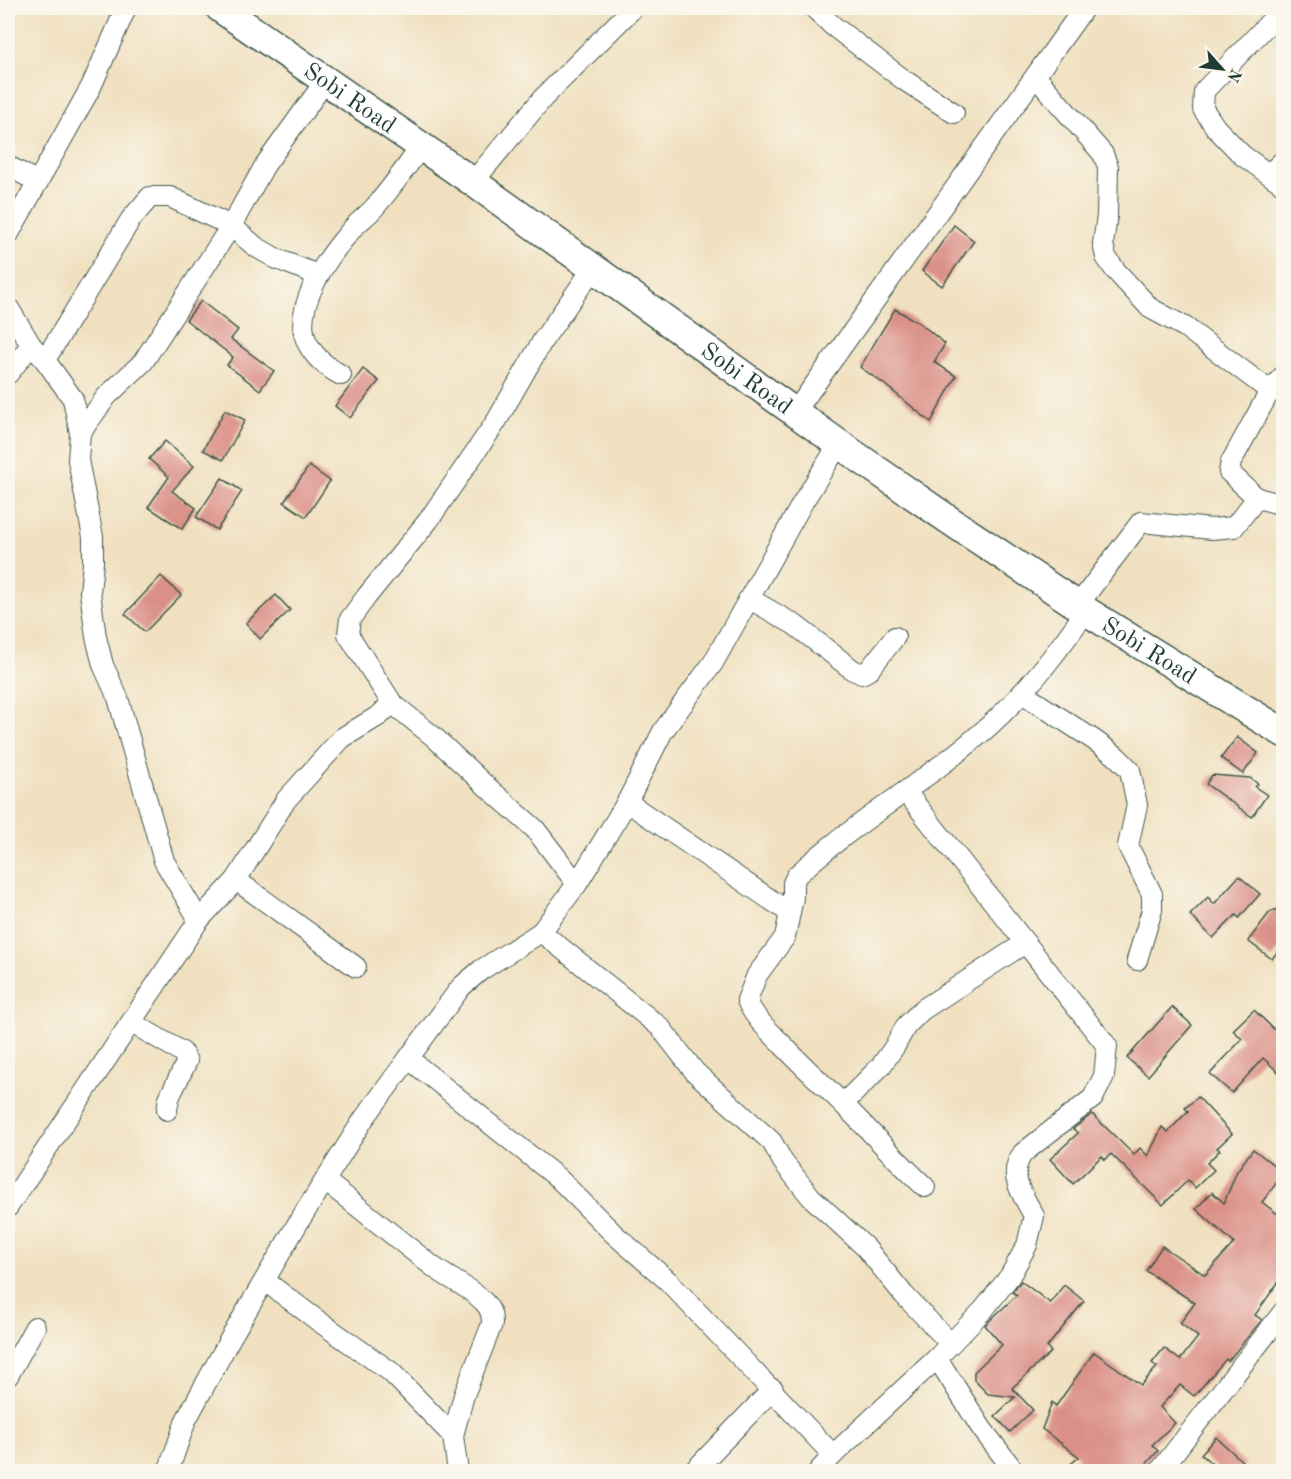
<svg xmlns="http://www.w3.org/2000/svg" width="1291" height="1479" viewBox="0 0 1291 1479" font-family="'Old Standard TT',serif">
	<rect width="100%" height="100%" fill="#fbf7ec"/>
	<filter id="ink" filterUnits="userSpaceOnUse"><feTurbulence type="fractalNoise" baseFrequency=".0167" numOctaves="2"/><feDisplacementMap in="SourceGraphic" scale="12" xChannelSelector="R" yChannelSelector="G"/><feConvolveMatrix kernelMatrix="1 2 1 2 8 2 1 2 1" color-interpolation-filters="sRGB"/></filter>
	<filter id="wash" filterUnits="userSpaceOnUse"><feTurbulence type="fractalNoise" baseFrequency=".008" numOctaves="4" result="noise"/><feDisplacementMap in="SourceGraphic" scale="24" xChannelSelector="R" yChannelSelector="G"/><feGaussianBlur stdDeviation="1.35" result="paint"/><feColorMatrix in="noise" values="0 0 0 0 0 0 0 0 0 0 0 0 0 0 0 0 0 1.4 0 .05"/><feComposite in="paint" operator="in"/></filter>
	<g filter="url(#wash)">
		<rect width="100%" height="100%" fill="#f0e0c0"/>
		<g id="blocks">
			<g fill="#da9087">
				<path d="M954,225L974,241L942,286L922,271Z"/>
				<path d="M201,301L238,330L231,339L274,371L260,390L227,365L233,357L186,320Z"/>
				<path d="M895,309L921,324L945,344L934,362L956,376L931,422L884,384L860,367Z"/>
				<path d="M363,369L379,381L350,418L335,406Z"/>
				<path d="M225,410L245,420L223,460L203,450Z"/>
				<path d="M165,441L194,466L172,491L196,508L182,529L148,507L169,477L149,459Z"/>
				<path d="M309,466L330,481L306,517L284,502Z"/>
				<path d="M222,478L242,491L217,530L196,517Z"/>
				<path d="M161,576L181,595L145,632L125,614Z"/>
				<path d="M276,595L290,610L260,639L246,623Z"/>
				<path d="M1237,737L1258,753L1243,774L1221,758Z"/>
				<path d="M1212,775L1250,778L1258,784L1255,787L1267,795L1252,817L1206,784Z"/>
				<path d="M1239,876L1260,894L1239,918L1236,915L1213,938L1190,915L1208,897L1214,904Z"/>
				<path d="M1278,909L1284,913V943L1272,959L1248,941L1270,912Z"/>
				<path d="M1172,1007L1192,1025L1148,1076L1127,1058Z"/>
				<path d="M1254,1010L1284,1039V1077L1263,1058L1232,1093L1210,1074L1242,1039L1233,1030Z"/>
				<path d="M1198,1097L1232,1134L1217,1148L1220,1150L1207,1163L1214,1170L1195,1188L1188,1180L1163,1205L1111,1154L1105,1160L1102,1156L1073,1184L1050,1159L1078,1133L1073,1129L1092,1114L1134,1155L1140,1148L1148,1156L1162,1127L1168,1132L1188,1111L1185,1108Z"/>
				<path d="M1253,1149L1284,1173L1262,1202L1284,1219V1274L1255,1315L1262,1320L1228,1361L1226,1359L1194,1396L1180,1385L1160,1407L1175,1423L1152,1445L1158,1451L1139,1472H1061L1079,1457L1042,1429L1052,1402L1056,1406L1094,1352L1141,1385L1157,1367L1152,1363L1164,1348L1180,1360L1198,1337L1180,1323L1195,1303L1146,1271L1162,1246L1205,1275L1234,1243L1196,1209L1212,1192L1224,1203L1237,1171Z"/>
				<path d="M1021,1281L1050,1303L1064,1285L1084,1301L1047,1347L1051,1352L1012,1388L1033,1410L1010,1432L995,1416L1015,1397L988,1394L974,1380V1372L1002,1345L985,1325L1017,1295L1012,1292Z"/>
				<path d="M1216,1437L1245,1464L1238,1472H1221L1201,1454Z"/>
			</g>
		</g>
	</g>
	<g filter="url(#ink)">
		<use href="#blocks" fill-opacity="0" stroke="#3e5549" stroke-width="1.5"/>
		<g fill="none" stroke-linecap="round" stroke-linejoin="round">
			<g stroke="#3e5549" stroke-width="22">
				<g id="minor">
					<path d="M814,8L833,26L904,80L954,113"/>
					<path d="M1284,14L1271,21L1204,91L1203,109L1216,128L1242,155L1284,185"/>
					<path d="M1036,77L1103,154L1108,167L1107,216L1103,244L1106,257L1115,270L1150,308L1185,327L1270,391L1284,375"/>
					<path d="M8,166L38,182"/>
					<path d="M1269,174L1284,160"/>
					<path d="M473,182L543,98L633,8"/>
					<path d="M8,235L91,87L126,8"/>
					<path d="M8,307L31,345L45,360L73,399L80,433L78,460L93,537V563L90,592L96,637L103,665L118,698L164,861L199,920"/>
					<path d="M45,360L131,219L150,197H170L231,226L256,247L277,259L318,275"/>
					<path d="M8,374L31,345"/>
					<path d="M341,375C328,368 315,358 308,344C290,311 327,258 348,234C355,224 366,217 374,208C391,189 406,167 421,147"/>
					<path d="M795,412L1084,8"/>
					<path d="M80,433L107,396L143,362L231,226L265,165L326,80"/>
					<path d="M1257,498L1229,472L1231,462L1270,391"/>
					<path d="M750,599L795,625L853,670L862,674L869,670L895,637"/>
					<path d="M1078,605L1141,522L1212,529L1234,527L1257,498L1284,505"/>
					<path d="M1022,693L1094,740L1116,756L1130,770L1137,805L1128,846L1152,894V910L1137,960"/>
					<path d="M627,802L790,913"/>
					<path d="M236,880L356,967"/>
					<path d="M577,884L535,829L485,785L434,737L392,703L348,634L350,619L367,596L428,521L496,422L543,340L594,267"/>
					<path d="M541,932L660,1027L695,1072L772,1142L783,1162L811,1197L866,1248L904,1295L950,1343"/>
					<path d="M132,1023L182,1052L187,1061L169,1098L167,1110"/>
					<path d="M409,1059L558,1178L614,1234L667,1280L833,1455"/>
					<path d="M843,1104L881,1066L895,1046L906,1026L922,1010L1025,943"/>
					<path d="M325,1181C362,1209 398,1240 435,1268C451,1280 471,1288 485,1303C491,1310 492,1315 492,1324L464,1395L453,1436"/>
					<path d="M925,1187C897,1161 871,1132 844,1105C822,1083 799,1063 778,1040C766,1028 753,1016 747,1000L757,975L785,937L793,898V883L797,875C857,820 929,780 989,726C1027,692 1057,652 1086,611"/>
					<path d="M8,1207L199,920L236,880L286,800L342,738L380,715L392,703"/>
					<path d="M265,1281L317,1320L391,1372L453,1436L458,1472"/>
					<path d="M937,1358L982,1429L1015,1472"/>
					<path d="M8,1376L35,1327"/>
					<path d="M168,1472L186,1420L230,1339L298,1223L363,1120L461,987L481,970L541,932L577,884L627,802L663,731L713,663L803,502L839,444"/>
					<path d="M693,1472L773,1389"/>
					<path d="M818,1472L833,1455L937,1358L984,1309L1010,1276L1027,1245L1034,1216C1023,1194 1006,1176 1023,1153L1093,1098L1104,1076L1107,1046L906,792"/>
					<path d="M1159,1472L1284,1311"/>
				</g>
			</g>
			<g stroke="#3e5549" stroke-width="31">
				<g id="highway">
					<path id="s1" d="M220,8L473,182L839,444L952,522L1086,611L1284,733"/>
				</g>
			</g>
			<use href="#minor" stroke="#fff" stroke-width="20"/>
			<use href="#highway" stroke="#fff" stroke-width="28"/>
		</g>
	</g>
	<g text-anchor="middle" stroke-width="6" stroke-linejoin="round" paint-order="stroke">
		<g font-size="24" fill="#1f3d34" stroke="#fbf7ec">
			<text dy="8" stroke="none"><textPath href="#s1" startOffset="158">Sobi Road</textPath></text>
			<text dy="8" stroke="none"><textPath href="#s1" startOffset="644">Sobi Road</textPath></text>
			<text dy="8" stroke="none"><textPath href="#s1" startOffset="1130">Sobi Road</textPath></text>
		</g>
	</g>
	<rect width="1291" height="1479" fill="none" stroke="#fbf7ec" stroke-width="30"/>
	<g transform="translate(1222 69) rotate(118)" stroke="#fbf7ec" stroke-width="4.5" paint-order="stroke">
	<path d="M0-4.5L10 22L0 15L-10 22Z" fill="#1f3d34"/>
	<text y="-9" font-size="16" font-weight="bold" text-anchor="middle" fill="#1f3d34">N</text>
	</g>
</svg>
